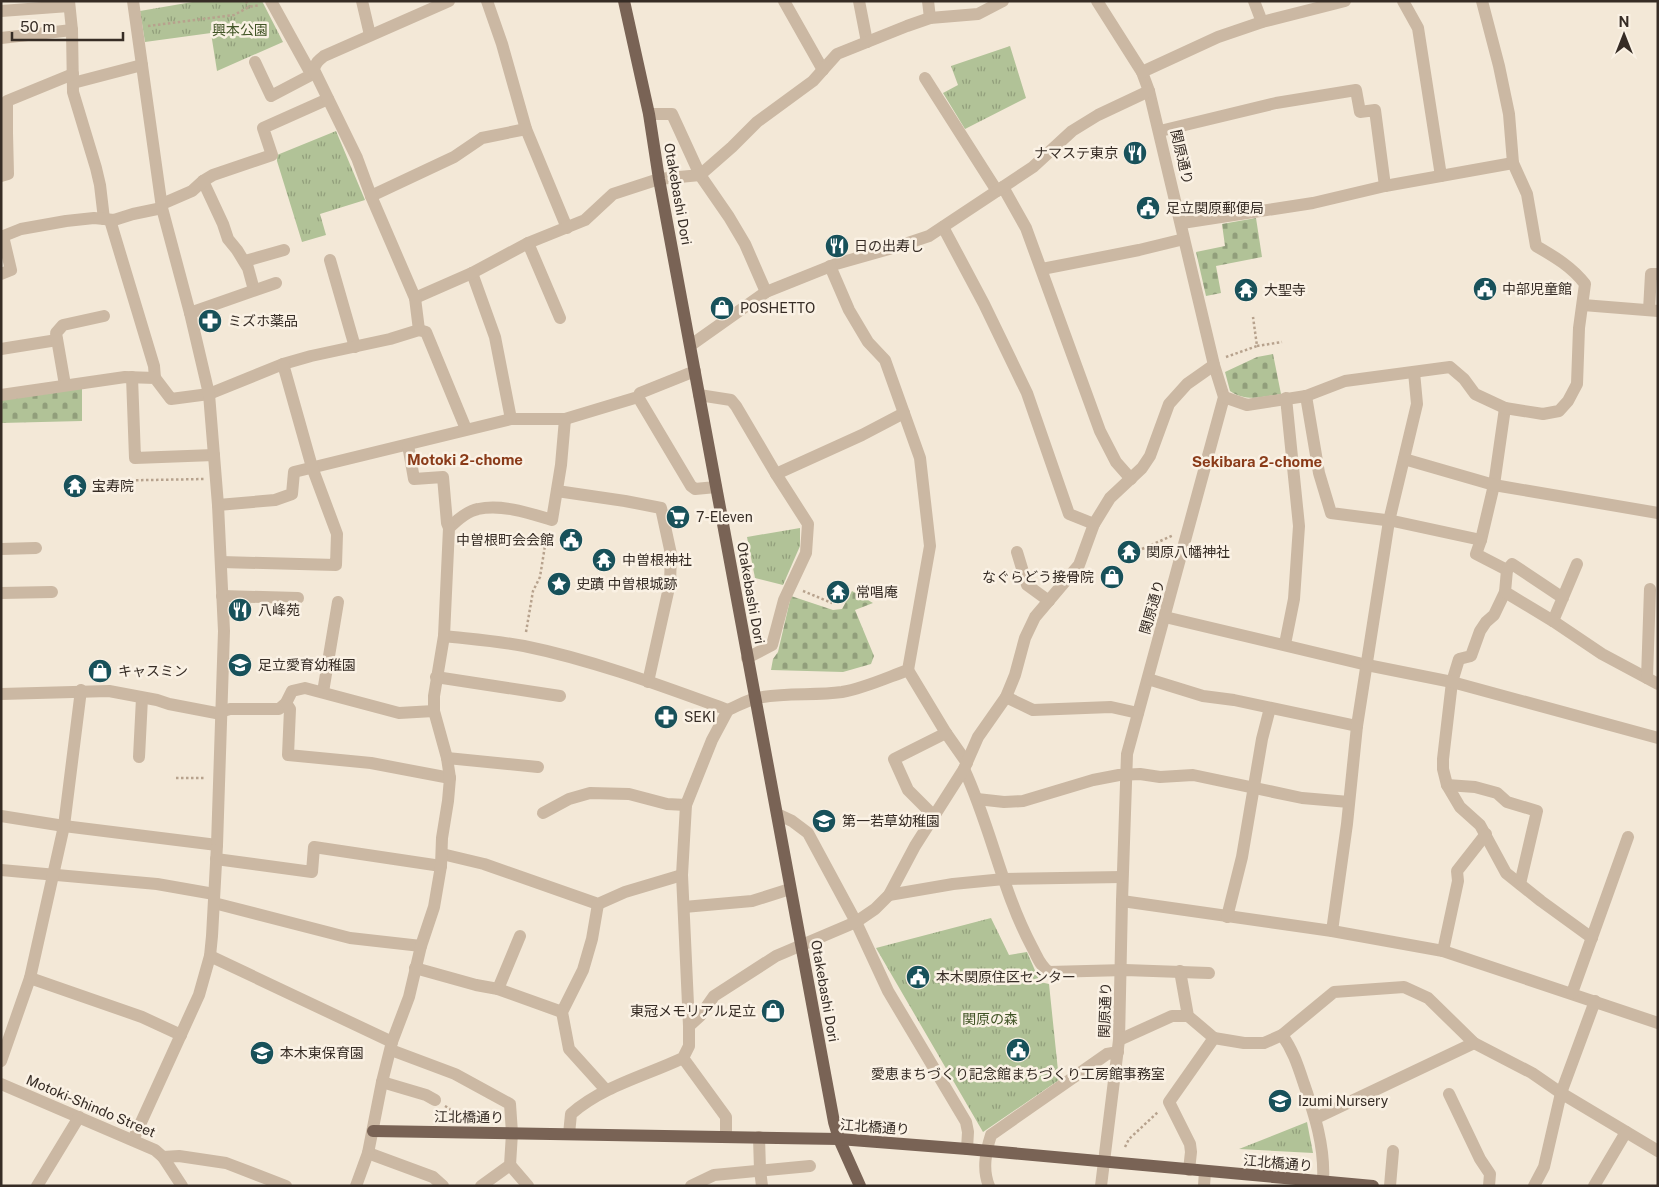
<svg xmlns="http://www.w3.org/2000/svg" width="1659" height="1187" viewBox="0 0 1659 1187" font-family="'Public Sans','Noto Sans JP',sans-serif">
	<defs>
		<pattern id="grass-tufts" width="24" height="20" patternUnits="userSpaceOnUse" patternTransform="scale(1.25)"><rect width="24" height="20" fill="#b1c297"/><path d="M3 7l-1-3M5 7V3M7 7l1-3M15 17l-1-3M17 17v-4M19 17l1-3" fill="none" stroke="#919e7b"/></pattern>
		<pattern id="cemetery-stones" width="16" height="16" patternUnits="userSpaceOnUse" patternTransform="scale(1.25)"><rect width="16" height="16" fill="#b1c297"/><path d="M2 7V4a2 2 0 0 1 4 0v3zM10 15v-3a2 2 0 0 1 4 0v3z" fill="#919e7b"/></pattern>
	</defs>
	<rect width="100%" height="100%" fill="#f3e8d7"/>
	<g fill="url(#grass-tufts)">
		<path d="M198,1H262L283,42L217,71L211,33L145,42L140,11Z"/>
		<path d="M1010,46L1026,98L965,129L943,93L958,85L951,66Z"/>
		<path d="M336,131L365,200L320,214L326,235L302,242L277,161V155Z"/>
		<path d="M800,528V546L783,585L755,578L747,537Z"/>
		<path d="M991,918L1009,955L1027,952L1040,982L1049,984L1059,1080L983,1132L876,948Z"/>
		<path d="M1307,1122L1313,1153L1239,1149Z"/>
	</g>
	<g fill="url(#cemetery-stones)">
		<path d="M1256,218L1262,257L1216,266L1221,293L1206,296L1196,252L1225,246L1222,224Z"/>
		<path d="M1273,354L1281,394C1262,397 1246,402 1230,391L1225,372L1257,357Z"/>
		<path d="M82,387V421L1,423V400Z"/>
		<path d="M852,591L873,603L855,610L874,656L871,664L843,672L771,670L773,659L778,652L791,596L833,610L842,609Z"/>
	</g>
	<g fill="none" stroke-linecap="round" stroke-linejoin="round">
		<g stroke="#b7a28d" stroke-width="2.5" stroke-dasharray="2.5 2.5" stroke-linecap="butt">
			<path d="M246,1L249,7"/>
			<path d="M148,26L234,15L249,7L260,5"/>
			<path d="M1257,346L1282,342"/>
			<path d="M1226,357L1257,346L1253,317"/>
			<path d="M96,481L204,479"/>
			<path d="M1142,549L1174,535"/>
			<path d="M803,591L832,603"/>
			<path d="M526,632L533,591L540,577L547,533"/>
			<path d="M176,778H205"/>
			<path d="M445,1106L450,1109V1120"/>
			<path d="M1125,1147L1129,1139L1158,1112"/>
		</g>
		<g stroke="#cbb8a3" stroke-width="12">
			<path d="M69,1L72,30L73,92L96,168L100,185L104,219"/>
			<path d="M362,1L370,35"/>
			<path d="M487,1L502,44L526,129L567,228"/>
			<path d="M784,1L823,70"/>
			<path d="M859,1L867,42"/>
			<path d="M928,1L930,18"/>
			<path d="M1097,1L1142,72L1149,91L1214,365L1224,397L1127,754L1122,901L1119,1040L1101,1186"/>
			<path d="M1254,1L1262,22"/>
			<path d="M1403,1L1418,28L1441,176"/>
			<path d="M1,11L69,6"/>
			<path d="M1,38L72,30"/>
			<path d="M255,62L271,96L311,75L314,70H309L271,1"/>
			<path d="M1142,72L1218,37L1262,22L1345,1"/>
			<path d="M925,78L997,191"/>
			<path d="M73,83L142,65"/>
			<path d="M649,114H672L700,175L729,217L745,244L766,292"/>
			<path d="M1160,131L1276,103L1356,90L1360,112L1375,110L1385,186"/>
			<path d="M7,133V101L73,74"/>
			<path d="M1,134L7,133L8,174L1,176"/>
			<path d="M203,181L223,224L228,239L237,250L248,268L254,290"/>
			<path d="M1003,187L1026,228L1100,431L1116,462L1131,479"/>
			<path d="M371,196L454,157L482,138L526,129"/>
			<path d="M162,204L192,191L203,181L213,175L272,155L263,128L328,99"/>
			<path d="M110,220L154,366L155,378"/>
			<path d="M1182,223L1313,203L1385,186L1513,163"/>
			<path d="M943,227L984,304L1027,393L1069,514L1094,524"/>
			<path d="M1,237L21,229L66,221L94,218L114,220L133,214L162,208"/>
			<path d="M528,243L560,318"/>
			<path d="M330,260L355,347"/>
			<path d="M245,261L284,250"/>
			<path d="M1042,269L1139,250L1180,240"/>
			<path d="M472,273L495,337L511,419"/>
			<path d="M1,274L11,270L3,236"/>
			<path d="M415,298L472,273L528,243L585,220L613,194L659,179L700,175L732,147L757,122L813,81L837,54L907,26L930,18L978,14L1003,1"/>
			<path d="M1583,305L1658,311"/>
			<path d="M1649,310L1651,274H1658"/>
			<path d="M190,313L276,283"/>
			<path d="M419,330L426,332L466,429"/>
			<path d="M691,345L766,292L836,264L896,247L929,236L1033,167L1072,131L1098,115L1149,91"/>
			<path d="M1,349L57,340"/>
			<path d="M132,377L135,458L214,455"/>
			<path d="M65,385L56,333L63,325L104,316"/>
			<path d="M1,395L125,377L155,378L171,399L209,394L283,364L311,356L390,339L419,330L415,298L371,196L357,158L314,70C315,63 319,60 324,56L449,1"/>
			<path d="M699,395L731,400L736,406L776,474L808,524L806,553L784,600L772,645L747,658"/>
			<path d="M1306,396L1319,473L1331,513L1393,521L1481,540L1494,485L1505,408"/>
			<path d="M638,397L691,486L695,489L716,487"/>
			<path d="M1224,397L1247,405L1306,396L1345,381L1450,367L1464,379L1475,394L1505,408L1543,414L1559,411L1568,401L1577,384L1579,328L1585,284C1572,267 1555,257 1536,246L1527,194L1513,163L1509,114L1499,66L1482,1"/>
			<path d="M1404,459L1494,485L1658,513"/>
			<path d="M776,474L862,435L904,413"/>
			<path d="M557,491L625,501L661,508L671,554L670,583L648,682"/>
			<path d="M218,505L275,500L292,494L294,472L511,419H565L638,397L640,393L695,371"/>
			<path d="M449,528C457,520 467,511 478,509C502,504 529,513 552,520L561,465L565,419"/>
			<path d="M1481,540L1476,554L1507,570"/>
			<path d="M1,549L36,548"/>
			<path d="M1017,552L1027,585L1049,601"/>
			<path d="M221,562L336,565L337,534L312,467L283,364"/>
			<path d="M1505,592L1494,615L1486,622L1480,631L1471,656L1459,659L1452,682L1443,759V769L1447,785L1460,807L1480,825L1506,873L1541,901L1592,938"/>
			<path d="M1,593L52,592"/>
			<path d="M222,596L298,598"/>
			<path d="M1563,598L1512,564L1507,570L1505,592L1553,621L1577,564"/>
			<path d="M1165,617L1367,665L1452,682L1658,738"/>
			<path d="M1553,621L1602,654L1658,684"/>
			<path d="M444,636C470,639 497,641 524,646C593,660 662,686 728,710C738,706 747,700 757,698C785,692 814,696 842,692C865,688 886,678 908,670L930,546L920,458L885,360L868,342L849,310L830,266"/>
			<path d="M1285,644L1294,599L1299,526L1286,398"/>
			<path d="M908,670L946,733L967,763"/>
			<path d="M436,677L560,696"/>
			<path d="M1647,678L1650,589"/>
			<path d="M1148,679L1203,696L1234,700L1357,726"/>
			<path d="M323,692L338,602"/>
			<path d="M1,694L109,691L157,700L169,704L216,713L230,709H279L286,703L292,691L305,688L399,713L434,711"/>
			<path d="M1006,697L1033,710L1111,707L1138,713"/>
			<path d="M286,703L290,709L288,755L371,763L450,778"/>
			<path d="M139,757L142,698"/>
			<path d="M447,758L538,767"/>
			<path d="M964,769C991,827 1002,891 1032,947C1037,956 1040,966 1049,972L1125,970L1209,973"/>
			<path d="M1447,785L1475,787L1497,793L1507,802L1537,811L1520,884"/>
			<path d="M977,799L1004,802L1023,801L1093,780L1119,775L1140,774L1160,777L1193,775L1302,798L1349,802"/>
			<path d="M543,813L569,799L590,793L629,794L667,804L686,805"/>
			<path d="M777,814L792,821L808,833L856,922L888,991L966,1122L968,1132L967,1149"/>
			<path d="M1,816L64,826L217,845"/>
			<path d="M934,816L908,790L894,759L946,733"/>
			<path d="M442,854L484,864L598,904L625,892L682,875"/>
			<path d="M216,859L312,872L314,847L441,866"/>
			<path d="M1,870L157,884L214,894"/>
			<path d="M889,895L953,884L1004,879L1122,877"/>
			<path d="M1122,901L1332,931L1443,951L1658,1023"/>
			<path d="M214,903L350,938L421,946"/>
			<path d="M598,904L592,939L583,970L562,1012L569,1049L606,1090"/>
			<path d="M684,907L752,901L790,889"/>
			<path d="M1227,917L1242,857L1262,739L1270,708"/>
			<path d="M1332,931L1347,824L1357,726L1389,521L1417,404L1414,372"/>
			<path d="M1443,951L1458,881L1457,871L1486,834"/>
			<path d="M210,956L392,1042"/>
			<path d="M415,968L476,985L498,989L562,1012"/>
			<path d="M1180,971L1188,1016L1214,1038"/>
			<path d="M30,978L142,1017L181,1035"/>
			<path d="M498,989L520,936"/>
			<path d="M1572,993L1628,837"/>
			<path d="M689,1026L682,875L686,805L712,740L728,710"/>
			<path d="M1282,1035C1293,1050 1298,1066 1304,1084C1315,1116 1325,1147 1323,1181"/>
			<path d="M1119,1040L1172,1016H1188"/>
			<path d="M391,1050L455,1074L510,1104L512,1133L510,1165L481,1186"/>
			<path d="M683,1058L726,1117V1136"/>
			<path d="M1,1061L30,978L64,826L81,690"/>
			<path d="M382,1082L426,1095L435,1100"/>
			<path d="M1,1084L155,1150L163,1157L182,1186"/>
			<path d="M1449,1094L1480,1159L1490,1174L1489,1186"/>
			<path d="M1316,1118L1474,1043"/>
			<path d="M569,1134L571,1114C603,1086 645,1076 683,1058L689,1046V1026L700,1016L714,996L776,956L856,922L875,909L889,895L915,846L964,769L978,737L1006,697L1015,675L1025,638L1035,617L1079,565L1094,524L1110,498L1142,468L1150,456L1169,404L1187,384L1214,365"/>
			<path d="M759,1137L760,1170L762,1186"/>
			<path d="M133,1140L199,995L210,956L212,936L217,845L224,631L218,505L209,394L190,313L162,208L133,1"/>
			<path d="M368,1153L433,1177L443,1186"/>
			<path d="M163,1157L179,1156L226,1163L286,1186"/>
			<path d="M510,1165L528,1186"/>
			<path d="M1189,1170L1191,1152L1190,1144L1169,1102L1214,1038L1244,1043H1264L1282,1035L1334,992L1404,987L1428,998L1474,1043L1532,1073L1561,1093L1658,1151"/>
			<path d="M37,1186L79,1117"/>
			<path d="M356,1186L368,1153L382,1082L392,1042L409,997L421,946L434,907L441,866L442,838L448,801L450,778L447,758L434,711V696L444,636L449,528L447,523L443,477L414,479L408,445"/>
			<path d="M691,1186L714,1175L810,1166"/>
			<path d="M989,1186C982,1169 986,1151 991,1135L1107,1054L1118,1052"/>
			<path d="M1204,1186L1205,1171"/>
			<path d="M1390,1186L1393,1151"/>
			<path d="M1534,1186L1544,1167L1561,1093L1595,1001"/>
			<path d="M1594,1186L1626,1132"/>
		</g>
		<g stroke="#796355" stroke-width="12">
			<path d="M624,1L649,114L659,179L834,1122L839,1139L860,1186"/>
			<path d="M373,1131L839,1139L967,1149L1373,1186"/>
		</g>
	</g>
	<defs>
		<g id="restaurant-disc" transform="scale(1.25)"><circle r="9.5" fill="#18515a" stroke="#faf1e4"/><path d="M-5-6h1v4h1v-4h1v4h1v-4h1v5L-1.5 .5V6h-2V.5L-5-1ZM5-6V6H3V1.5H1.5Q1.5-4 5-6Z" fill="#fff"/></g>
		<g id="civic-disc" transform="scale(1.25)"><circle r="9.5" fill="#18515a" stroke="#faf1e4"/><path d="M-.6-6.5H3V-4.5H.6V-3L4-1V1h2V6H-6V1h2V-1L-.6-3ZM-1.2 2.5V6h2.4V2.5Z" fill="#fff"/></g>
		<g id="temple-disc" transform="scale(1.25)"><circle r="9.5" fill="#18515a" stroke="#faf1e4"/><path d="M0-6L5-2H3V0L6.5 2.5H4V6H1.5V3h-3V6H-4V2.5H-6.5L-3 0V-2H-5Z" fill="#fff"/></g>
		<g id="shop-disc" transform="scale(1.25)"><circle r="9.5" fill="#18515a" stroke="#faf1e4"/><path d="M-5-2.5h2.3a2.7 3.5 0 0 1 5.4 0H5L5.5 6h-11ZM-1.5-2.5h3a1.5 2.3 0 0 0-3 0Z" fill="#fff"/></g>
		<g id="pharmacy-disc" transform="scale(1.25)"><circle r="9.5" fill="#18515a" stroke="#faf1e4"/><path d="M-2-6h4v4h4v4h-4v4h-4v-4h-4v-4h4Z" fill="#fff"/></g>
		<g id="supermarket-disc" transform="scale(1.25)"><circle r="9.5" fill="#18515a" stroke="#faf1e4"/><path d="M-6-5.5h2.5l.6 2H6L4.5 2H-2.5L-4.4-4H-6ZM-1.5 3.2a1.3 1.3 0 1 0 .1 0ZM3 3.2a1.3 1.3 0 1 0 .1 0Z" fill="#fff"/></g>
		<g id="sight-disc" transform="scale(1.25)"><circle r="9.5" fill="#18515a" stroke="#faf1e4"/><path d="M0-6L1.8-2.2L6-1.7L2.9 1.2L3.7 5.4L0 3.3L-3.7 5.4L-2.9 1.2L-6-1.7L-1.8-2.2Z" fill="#fff"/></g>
		<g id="school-disc" transform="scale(1.25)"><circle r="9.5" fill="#18515a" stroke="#faf1e4"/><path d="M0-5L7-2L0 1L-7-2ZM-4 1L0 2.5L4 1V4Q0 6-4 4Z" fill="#fff"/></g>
	</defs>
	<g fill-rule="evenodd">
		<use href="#restaurant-disc" x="1135" y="153"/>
		<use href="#civic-disc" x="1148" y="208"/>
		<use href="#restaurant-disc" x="837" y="246"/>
		<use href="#civic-disc" x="1485" y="289"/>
		<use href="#temple-disc" x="1246" y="290"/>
		<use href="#shop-disc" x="722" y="308"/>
		<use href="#pharmacy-disc" x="210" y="321"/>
		<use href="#temple-disc" x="75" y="486"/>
		<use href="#supermarket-disc" x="678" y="517"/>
		<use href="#civic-disc" x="571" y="540"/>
		<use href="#temple-disc" x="1129" y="552"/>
		<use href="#temple-disc" x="604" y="560"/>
		<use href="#shop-disc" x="1112" y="577"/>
		<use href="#sight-disc" x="559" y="584"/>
		<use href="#temple-disc" x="838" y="592"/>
		<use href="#restaurant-disc" x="240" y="610"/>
		<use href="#school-disc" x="240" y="665"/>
		<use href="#shop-disc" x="100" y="671"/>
		<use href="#pharmacy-disc" x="666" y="717"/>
		<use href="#school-disc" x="824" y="821"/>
		<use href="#civic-disc" x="918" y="977"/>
		<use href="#shop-disc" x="773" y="1011"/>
		<use href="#civic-disc" x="1018" y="1050"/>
		<use href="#school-disc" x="262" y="1053"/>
		<use href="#school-disc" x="1280" y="1101"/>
	</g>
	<g text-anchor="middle" stroke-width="5" stroke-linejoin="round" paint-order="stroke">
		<g font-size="14" fill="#425527" stroke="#faf1e4">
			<text x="240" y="35">興本公園</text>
			<text x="990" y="1024">関原の森</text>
		</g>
		<g font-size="14" fill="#362c25" stroke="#faf1e4" text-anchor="start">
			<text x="1118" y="158" text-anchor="end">ナマステ東京</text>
			<text x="1166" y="213">足立関原郵便局</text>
			<text x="854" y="251">日の出寿し</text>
			<text x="1502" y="294">中部児童館</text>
			<text x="1264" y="295">大聖寺</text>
			<text x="740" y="313">POSHETTO</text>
			<text x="228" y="326">ミズホ薬品</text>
			<text x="92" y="491">宝寿院</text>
			<text x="696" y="522">7-Eleven</text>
			<text x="554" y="545" text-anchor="end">中曽根町会会館</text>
			<text x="1146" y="557">関原八幡神社</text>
			<text x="622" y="565">中曽根神社</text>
			<text x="1094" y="582" text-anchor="end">なぐらどう接骨院</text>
			<text x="576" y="589">史蹟 中曽根城跡</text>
			<text x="856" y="597">常唱庵</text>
			<text x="258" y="615">八峰苑</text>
			<text x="258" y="670">足立愛育幼稚園</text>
			<text x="118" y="676">キャスミン</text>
			<text x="684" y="722">SEKI</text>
			<text x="842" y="826">第一若草幼稚園</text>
			<text x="936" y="982">本木関原住区センター</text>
			<text x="756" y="1016" text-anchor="end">東冠メモリアル足立</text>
			<text x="280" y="1058">本木東保育園</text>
			<text x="1018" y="1079" text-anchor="middle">愛恵まちづくり記念館まちづくり工房館事務室</text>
			<text x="1298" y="1106">Izumi Nursery</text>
		</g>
		<g font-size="14" fill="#362c25" stroke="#faf1e4">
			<text transform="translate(1182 157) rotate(77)" y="5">関原通り</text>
			<text transform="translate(678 194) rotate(80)" y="5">Otakebashi Dori</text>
			<text transform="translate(751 593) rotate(80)" y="5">Otakebashi Dori</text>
			<text transform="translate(1152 607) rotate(-74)" y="5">関原通り</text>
			<text transform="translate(825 991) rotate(80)" y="5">Otakebashi Dori</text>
			<text transform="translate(1105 1010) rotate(-88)" y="5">関原通り</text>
			<text transform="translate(91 1106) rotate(23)" y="5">Motoki-Shindo Street</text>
			<text transform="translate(469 1117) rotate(1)" y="5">江北橋通り</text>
			<text transform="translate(875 1127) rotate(4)" y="5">江北橋通り</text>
			<text transform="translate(1278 1163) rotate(5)" y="5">江北橋通り</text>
		</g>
		<g font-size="15" font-weight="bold" fill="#8a3b19" stroke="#faf1e4">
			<text x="465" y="465">Motoki 2-chome</text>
			<text x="1257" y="467">Sekibara 2-chome</text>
		</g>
	</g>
	<rect width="1659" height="1187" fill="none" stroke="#362c25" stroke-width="5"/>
	<g transform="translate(1624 35)" stroke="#faf1e4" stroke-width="4" paint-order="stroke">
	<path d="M0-4L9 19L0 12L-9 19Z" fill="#362c25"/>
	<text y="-8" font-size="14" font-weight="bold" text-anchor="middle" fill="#362c25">N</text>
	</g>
	<path d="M12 32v8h111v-8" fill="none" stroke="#362c25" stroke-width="2.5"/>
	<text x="20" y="32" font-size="15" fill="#362c25" stroke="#faf1e4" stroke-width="4" paint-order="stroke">50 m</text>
</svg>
